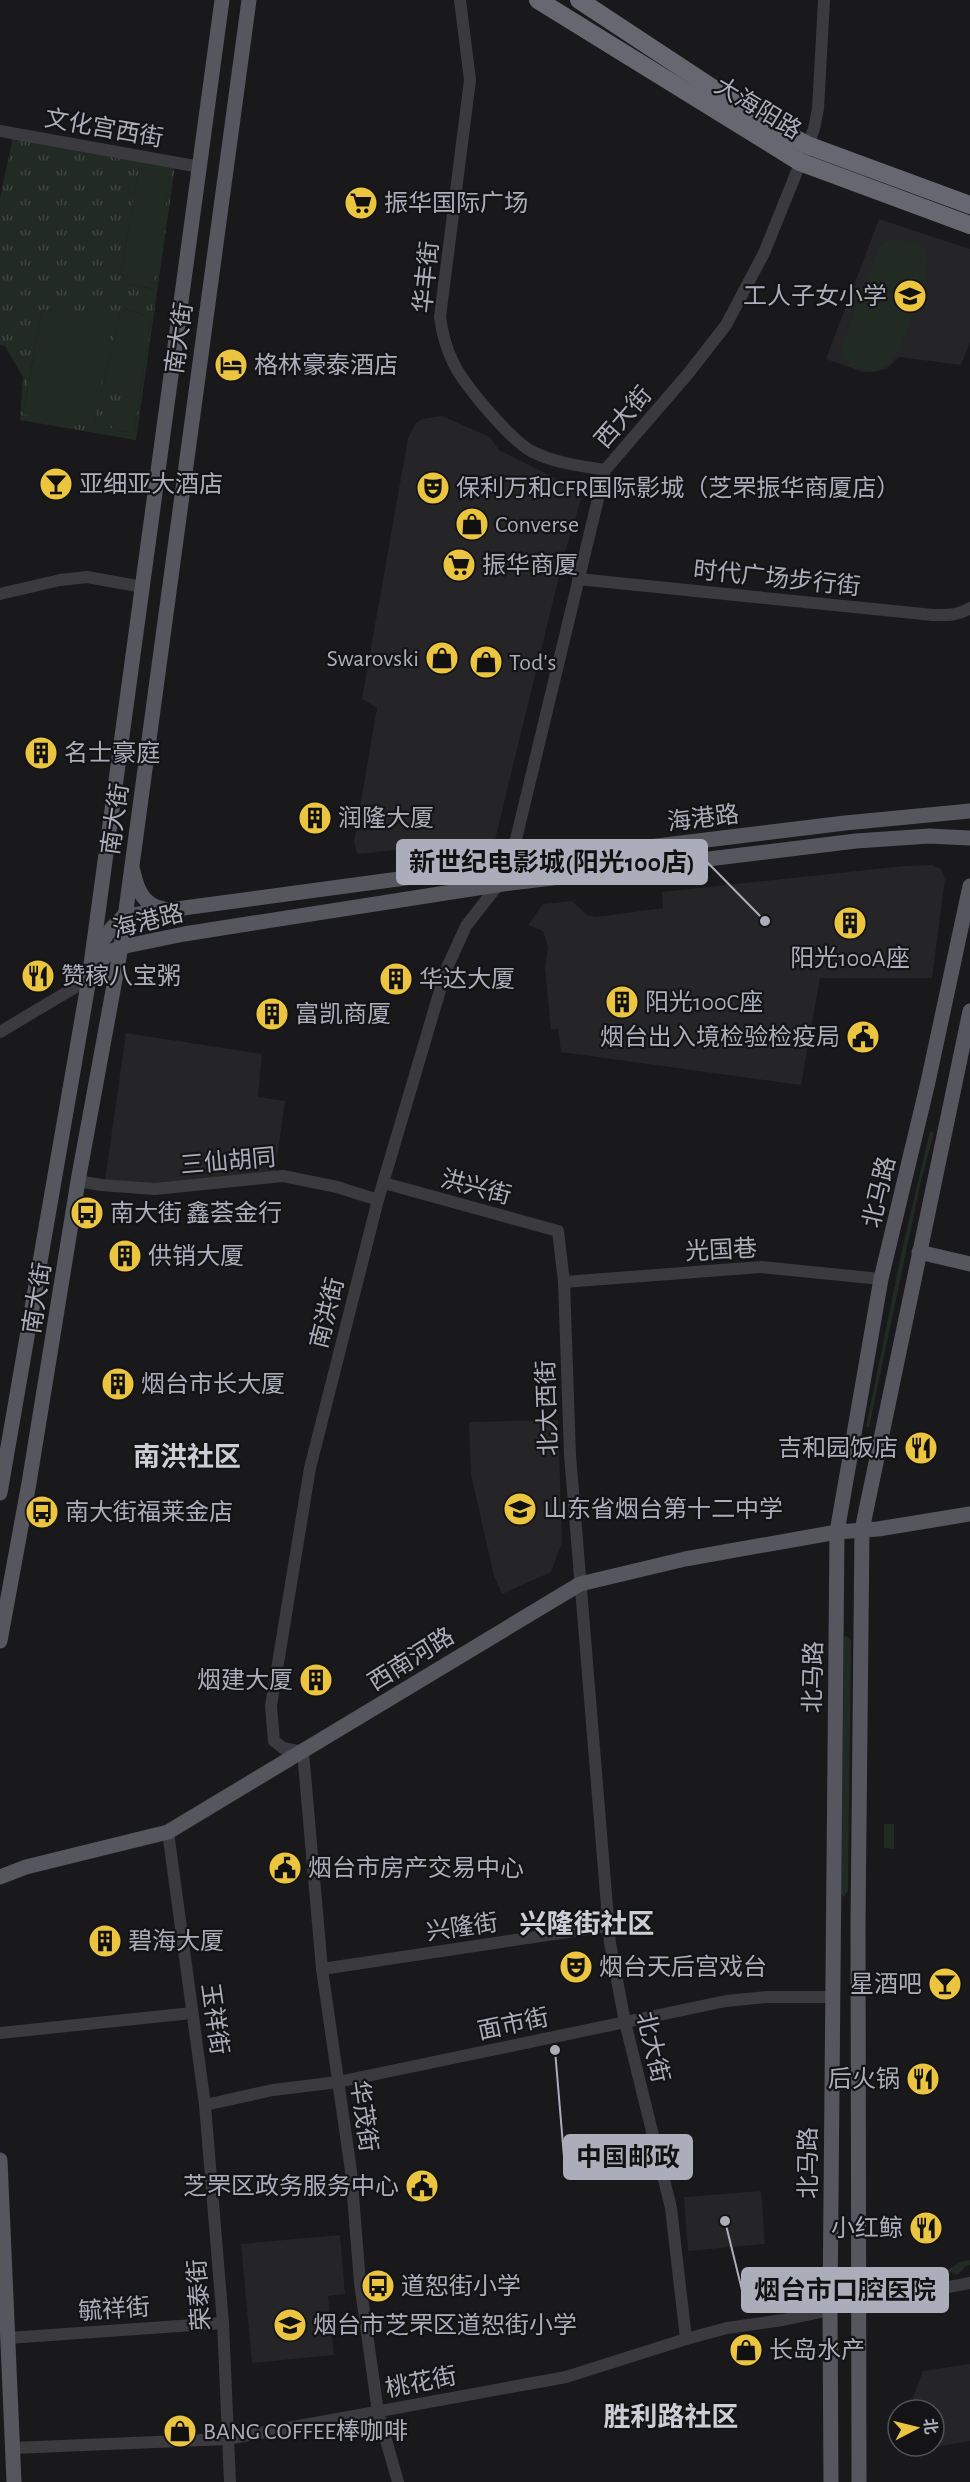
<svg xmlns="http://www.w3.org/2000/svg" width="970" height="2482" viewBox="0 0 970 2482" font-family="'Alegreya Sans','Noto Sans SC',sans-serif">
	<defs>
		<pattern id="park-tufts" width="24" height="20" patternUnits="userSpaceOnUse" patternTransform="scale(1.5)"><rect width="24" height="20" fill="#222a24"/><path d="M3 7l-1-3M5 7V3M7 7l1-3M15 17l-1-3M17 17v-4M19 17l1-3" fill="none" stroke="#3f4642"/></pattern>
	</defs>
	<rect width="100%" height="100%" fill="#19181a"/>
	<g fill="#252427">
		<path d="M879,219L970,249V342L961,365L899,357L886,369L873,372H863L826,359Z"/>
		<path d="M442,416L490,437L499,450L563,482L582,496L564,556L495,840L357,854L354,842L377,708L362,699L408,438L416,423L422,419Z"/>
		<path d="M932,865L941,869L945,879L932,978H820L801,1085L561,1052L558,1029L551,1030L545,968L548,947L543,931L528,925L543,904L572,901L587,915L596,917L663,908L662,892L904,866Z"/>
		<path d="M126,1033L262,1054L258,1097L285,1101L275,1172L154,1185L105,1180Z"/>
		<path d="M558,1420L562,1542L551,1572L502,1594L494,1576L471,1475L469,1422Z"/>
		<path d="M761,2191L765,2244L688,2251L684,2197Z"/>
		<path d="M340,2235L345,2294L328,2296L334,2355L252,2363L241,2244Z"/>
		<path d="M970,2364V2441L917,2450V2446H934V2410H914L913,2397L923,2371Z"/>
	</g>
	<g fill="#222a24">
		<path d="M140,162L171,168L154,289L128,284L121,272Z"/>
		<path d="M894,238L902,239L924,248L928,258L927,279L898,354L887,365L874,371L863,370L852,365L843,357L842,346L877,251L882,244Z"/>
		<path d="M42,309L113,321L94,427L23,415Z"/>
		<path d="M124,309L146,315L151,321L134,433L110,430L125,410L104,380L120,314Z"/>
		<path d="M930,1131L934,1133L921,1181L870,1423L869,1427H866L902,1250Z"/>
		<path d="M847,1636L851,1640L848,1891L844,1897L841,1894L844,1637Z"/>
		<path d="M884,1824H894V1849L884,1848Z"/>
		<path d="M970,2260V2265L966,2266L957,2275L946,2271L960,2262Z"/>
	</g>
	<path fill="url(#park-tufts)" fill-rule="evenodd" d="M13,136L175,166L136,440L20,420L23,377L5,346L0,345V198ZM140,163L171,169L153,289L128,284L121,272ZM42,309L112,322L94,427L23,414ZM125,309L146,315L151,321L134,433L110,430L125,410C122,395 117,387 104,380L120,314Z"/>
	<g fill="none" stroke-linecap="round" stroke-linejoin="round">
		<g stroke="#3a3a3f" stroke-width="12">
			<path d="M460,0L470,80L440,317C442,332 446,348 453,362C463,384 512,442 533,452C555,463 581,466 605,470"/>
			<path d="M0,131L200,167"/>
			<path d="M578,579L933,615C947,615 958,616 970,608"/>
			<path d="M0,594L60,580L87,577L143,587"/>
			<path d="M0,1032L89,979"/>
			<path d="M78,1181L101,1185L155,1189L283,1176L337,1187L378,1200"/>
			<path d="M384,1183L558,1231L564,1282L570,1455L610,1943L625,2022L671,2208L686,2339"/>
			<path d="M564,1282L761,1267L881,1279"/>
			<path d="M168,1832L205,2105L223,2323L230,2482"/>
			<path d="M322,1969L608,1926"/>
			<path d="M0,2033L192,2013"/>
			<path d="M205,2105L273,2090L338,2082L726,2001L767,1997H832"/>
			<path d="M860,2304L970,2283"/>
			<path d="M8,2338L223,2323"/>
			<path d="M13,2448L227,2439L566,2377L686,2339L727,2328L783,2320L830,2310"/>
			<path d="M398,2482L378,2412L360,2283L351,2171L322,1969L303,1752L283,1748L274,1741L271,1706L310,1468L378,1200L446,970L466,926L498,885L510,864L605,470L687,375L726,325L764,253L814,129L818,109L824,0"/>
		</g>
		<g stroke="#56565e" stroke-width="15">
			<path d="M133,871C137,890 144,906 164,909"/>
			<path d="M97,954C102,938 112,927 124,916L510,864L845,823L970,811"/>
			<path d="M95,968L108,953L121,947L184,934L503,884L856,841L929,836L970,838"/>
			<path d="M919,1252L970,1264"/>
			<path d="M0,1493L89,979L222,0"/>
			<path d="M0,1641L29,1483L78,1181L121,947L249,0"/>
			<path d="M0,1877L26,1867L168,1832L580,1584L685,1559L837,1532L878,1529L970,1514"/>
			<path d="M0,2160L14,2482"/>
			<path d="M831,2482L830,2310L837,1532L881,1279L928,1082L970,886"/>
			<path d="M859,2482L858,1924L862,1530L970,1011"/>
		</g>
		<g stroke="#666770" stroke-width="18">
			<path d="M538,0L800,162L970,225"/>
			<path d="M579,0L761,120L807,145L970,205"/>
		</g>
	</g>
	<defs>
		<g id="supermarket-disc" transform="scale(1.725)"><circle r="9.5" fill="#ebc540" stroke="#141315"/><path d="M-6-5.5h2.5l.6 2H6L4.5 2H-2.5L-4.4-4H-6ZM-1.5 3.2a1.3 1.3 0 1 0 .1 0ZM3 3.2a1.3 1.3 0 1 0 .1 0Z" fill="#111"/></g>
		<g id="school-disc" transform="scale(1.725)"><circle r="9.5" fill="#ebc540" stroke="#141315"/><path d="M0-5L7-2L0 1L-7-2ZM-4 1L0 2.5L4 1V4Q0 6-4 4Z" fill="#111"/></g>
		<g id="hotel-disc" transform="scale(1.725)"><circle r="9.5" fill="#ebc540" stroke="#141315"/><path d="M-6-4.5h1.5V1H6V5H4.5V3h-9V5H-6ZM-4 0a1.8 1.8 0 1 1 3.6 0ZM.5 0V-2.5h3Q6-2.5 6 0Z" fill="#111"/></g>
		<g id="bar-disc" transform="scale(1.725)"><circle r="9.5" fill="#ebc540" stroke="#141315"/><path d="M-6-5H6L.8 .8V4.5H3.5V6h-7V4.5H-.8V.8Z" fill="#111"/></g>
		<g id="theatre-disc" transform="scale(1.725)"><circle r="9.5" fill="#ebc540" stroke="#141315"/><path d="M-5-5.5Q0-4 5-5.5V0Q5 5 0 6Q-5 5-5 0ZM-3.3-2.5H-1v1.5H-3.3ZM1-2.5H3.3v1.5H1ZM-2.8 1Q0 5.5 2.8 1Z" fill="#111"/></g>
		<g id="shop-disc" transform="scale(1.725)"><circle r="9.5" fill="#ebc540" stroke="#141315"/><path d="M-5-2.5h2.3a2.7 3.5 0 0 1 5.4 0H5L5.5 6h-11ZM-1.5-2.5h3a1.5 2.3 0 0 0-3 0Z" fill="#111"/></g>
		<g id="building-disc" transform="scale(1.725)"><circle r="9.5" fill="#ebc540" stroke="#141315"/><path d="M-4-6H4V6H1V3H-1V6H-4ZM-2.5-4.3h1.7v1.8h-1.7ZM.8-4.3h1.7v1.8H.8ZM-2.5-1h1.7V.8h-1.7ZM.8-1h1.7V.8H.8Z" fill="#111"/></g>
		<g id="restaurant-disc" transform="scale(1.725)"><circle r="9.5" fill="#ebc540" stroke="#141315"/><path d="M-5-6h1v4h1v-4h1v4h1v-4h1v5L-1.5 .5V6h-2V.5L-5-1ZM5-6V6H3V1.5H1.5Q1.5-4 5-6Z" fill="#111"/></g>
		<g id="civic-disc" transform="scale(1.725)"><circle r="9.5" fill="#ebc540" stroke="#141315"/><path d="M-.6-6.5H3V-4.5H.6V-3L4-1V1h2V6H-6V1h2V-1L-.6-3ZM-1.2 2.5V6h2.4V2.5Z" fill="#111"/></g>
		<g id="bus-disc" transform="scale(1.725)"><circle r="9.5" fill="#ebc540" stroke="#141315"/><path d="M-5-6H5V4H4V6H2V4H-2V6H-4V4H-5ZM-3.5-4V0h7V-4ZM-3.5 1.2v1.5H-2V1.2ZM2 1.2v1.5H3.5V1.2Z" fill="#111"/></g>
	</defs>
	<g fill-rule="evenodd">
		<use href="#supermarket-disc" x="361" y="203"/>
		<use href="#school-disc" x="910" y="296"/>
		<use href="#hotel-disc" x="231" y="365"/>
		<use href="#bar-disc" x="56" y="484"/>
		<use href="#theatre-disc" x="433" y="488"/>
		<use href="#shop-disc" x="472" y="524"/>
		<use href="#supermarket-disc" x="459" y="565"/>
		<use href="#shop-disc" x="442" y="658"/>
		<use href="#shop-disc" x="486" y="662"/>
		<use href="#building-disc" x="41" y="753"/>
		<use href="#building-disc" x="315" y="818"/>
		<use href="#building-disc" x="850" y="923"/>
		<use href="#restaurant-disc" x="38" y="976"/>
		<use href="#building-disc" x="396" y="979"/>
		<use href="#building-disc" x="622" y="1002"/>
		<use href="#building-disc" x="272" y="1014"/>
		<use href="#civic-disc" x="863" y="1037"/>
		<use href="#bus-disc" x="87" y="1213"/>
		<use href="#building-disc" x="125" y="1256"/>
		<use href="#building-disc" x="118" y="1384"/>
		<use href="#restaurant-disc" x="921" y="1448"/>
		<use href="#school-disc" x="520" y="1509"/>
		<use href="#bus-disc" x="42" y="1512"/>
		<use href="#building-disc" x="316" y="1680"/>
		<use href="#civic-disc" x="285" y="1868"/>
		<use href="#building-disc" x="105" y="1941"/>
		<use href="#theatre-disc" x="576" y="1967"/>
		<use href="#bar-disc" x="945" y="1984"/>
		<use href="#restaurant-disc" x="923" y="2079"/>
		<use href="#civic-disc" x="422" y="2186"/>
		<use href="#restaurant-disc" x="926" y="2228"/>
		<use href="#bus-disc" x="378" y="2286"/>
		<use href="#school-disc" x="290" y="2325"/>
		<use href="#shop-disc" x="746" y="2350"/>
		<use href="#shop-disc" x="180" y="2431"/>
	</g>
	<g text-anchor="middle" stroke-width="4.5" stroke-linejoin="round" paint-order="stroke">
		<g font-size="24" fill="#abaeba" stroke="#141315">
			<text transform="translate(758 108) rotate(31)" y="8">大海阳路</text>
			<text transform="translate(104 128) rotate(10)" y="8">文化宫西街</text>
			<text transform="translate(426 277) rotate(-84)" y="8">华丰街</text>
			<text transform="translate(179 338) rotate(-82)" y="8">南大街</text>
			<text transform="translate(623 417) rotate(-49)" y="8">西大街</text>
			<text transform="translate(777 578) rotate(6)" y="8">时代广场步行街</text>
			<text transform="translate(703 818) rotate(-7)" y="8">海港路</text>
			<text transform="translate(115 819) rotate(-82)" y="8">南大街</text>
			<text transform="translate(148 921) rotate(-14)" y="8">海港路</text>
			<text transform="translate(228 1161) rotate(-5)" y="8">三仙胡同</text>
			<text transform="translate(476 1187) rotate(15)" y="8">洪兴街</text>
			<text transform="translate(879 1192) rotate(-77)" y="8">北马路</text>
			<text transform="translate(721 1250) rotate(-3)" y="8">光国巷</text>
			<text transform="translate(37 1298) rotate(-81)" y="8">南大街</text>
			<text transform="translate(327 1313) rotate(-76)" y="8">南洪街</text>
			<text transform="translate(547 1408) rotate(-92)" y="8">北大西街</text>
			<text transform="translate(411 1659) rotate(-32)" y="8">西南河路</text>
			<text transform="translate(813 1677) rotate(-89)" y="8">北马路</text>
			<text transform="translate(462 1927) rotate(-8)" y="8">兴隆街</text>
			<text transform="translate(215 2019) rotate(82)" y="8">玉祥街</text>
			<text transform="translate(513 2024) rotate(-12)" y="8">面市街</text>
			<text transform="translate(653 2047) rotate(77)" y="8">北大街</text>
			<text transform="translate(364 2116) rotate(82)" y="8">华茂街</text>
			<text transform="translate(808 2163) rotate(-90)" y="8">北马路</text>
			<text transform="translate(199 2295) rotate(-94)" y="8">荣泰街</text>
			<text transform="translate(114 2309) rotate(-4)" y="8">毓祥街</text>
			<text transform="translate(421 2382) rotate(-11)" y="8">桃花街</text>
		</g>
		<g font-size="24" fill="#abaeba" stroke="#141315" text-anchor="start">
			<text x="384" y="211">振华国际广场</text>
			<text x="887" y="304" text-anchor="end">工人子女小学</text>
			<text x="254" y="373">格林豪泰酒店</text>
			<text x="79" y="492">亚细亚大酒店</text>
			<text x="456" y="496">保利万和CFR国际影城（芝罘振华商厦店）</text>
			<text x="495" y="532">Converse</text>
			<text x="482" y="573">振华商厦</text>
			<text x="419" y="666" text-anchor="end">Swarovski</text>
			<text x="509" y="670">Tod's</text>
			<text x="64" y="761">名士豪庭</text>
			<text x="338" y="826">润隆大厦</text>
			<text x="850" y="966" text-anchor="middle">阳光100A座</text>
			<text x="61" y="984">赞稼八宝粥</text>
			<text x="419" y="987">华达大厦</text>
			<text x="645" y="1010">阳光100C座</text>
			<text x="295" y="1022">富凯商厦</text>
			<text x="840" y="1045" text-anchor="end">烟台出入境检验检疫局</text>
			<text x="110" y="1221">南大街 鑫荟金行</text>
			<text x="148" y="1264">供销大厦</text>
			<text x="141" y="1392">烟台市长大厦</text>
			<text x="898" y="1456" text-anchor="end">吉和园饭店</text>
			<text x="543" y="1517">山东省烟台第十二中学</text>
			<text x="65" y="1520">南大街福莱金店</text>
			<text x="293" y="1688" text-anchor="end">烟建大厦</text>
			<text x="308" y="1876">烟台市房产交易中心</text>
			<text x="128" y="1949">碧海大厦</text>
			<text x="599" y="1975">烟台天后宫戏台</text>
			<text x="922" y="1992" text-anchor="end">星酒吧</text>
			<text x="900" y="2087" text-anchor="end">后火锅</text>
			<text x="399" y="2194" text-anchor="end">芝罘区政务服务中心</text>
			<text x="903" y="2236" text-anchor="end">小红鲸</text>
			<text x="401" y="2294">道恕街小学</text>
			<text x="313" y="2333">烟台市芝罘区道恕街小学</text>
			<text x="769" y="2358">长岛水产</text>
			<text x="203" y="2439">BANG COFFEE棒咖啡</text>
		</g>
		<g font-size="27" font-weight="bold" fill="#ccced6" stroke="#141315">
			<text x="187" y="1466">南洪社区</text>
			<text x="587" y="1933">兴隆街社区</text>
			<text x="671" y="2426">胜利路社区</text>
		</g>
	</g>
	<path fill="none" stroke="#abaeba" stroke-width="2" d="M765 921L707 862M555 2050L564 2157M725 2221L742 2290"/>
	<g fill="#abaeba" stroke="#141315" stroke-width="2">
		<circle cx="765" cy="921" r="6"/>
		<circle cx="555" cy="2050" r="6"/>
		<circle cx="725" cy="2221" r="6"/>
	</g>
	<g fill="#abaeba" stroke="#abaeba" stroke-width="2">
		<rect x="397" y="840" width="310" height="44" rx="6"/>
		<rect x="564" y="2135" width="128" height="44" rx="6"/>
		<rect x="742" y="2268" width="206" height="44" rx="6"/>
	</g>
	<g font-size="26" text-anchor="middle" font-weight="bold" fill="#111">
		<text x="552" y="871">新世纪电影城(阳光100店)</text>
		<text x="628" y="2166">中国邮政</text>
		<text x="845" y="2299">烟台市口腔医院</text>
	</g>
	<g transform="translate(916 2428) rotate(83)"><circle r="28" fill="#141315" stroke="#505157" stroke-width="1.5"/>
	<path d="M0-4.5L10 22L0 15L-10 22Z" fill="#ebc540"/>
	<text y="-9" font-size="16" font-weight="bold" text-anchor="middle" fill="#abaeba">北</text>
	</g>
</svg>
